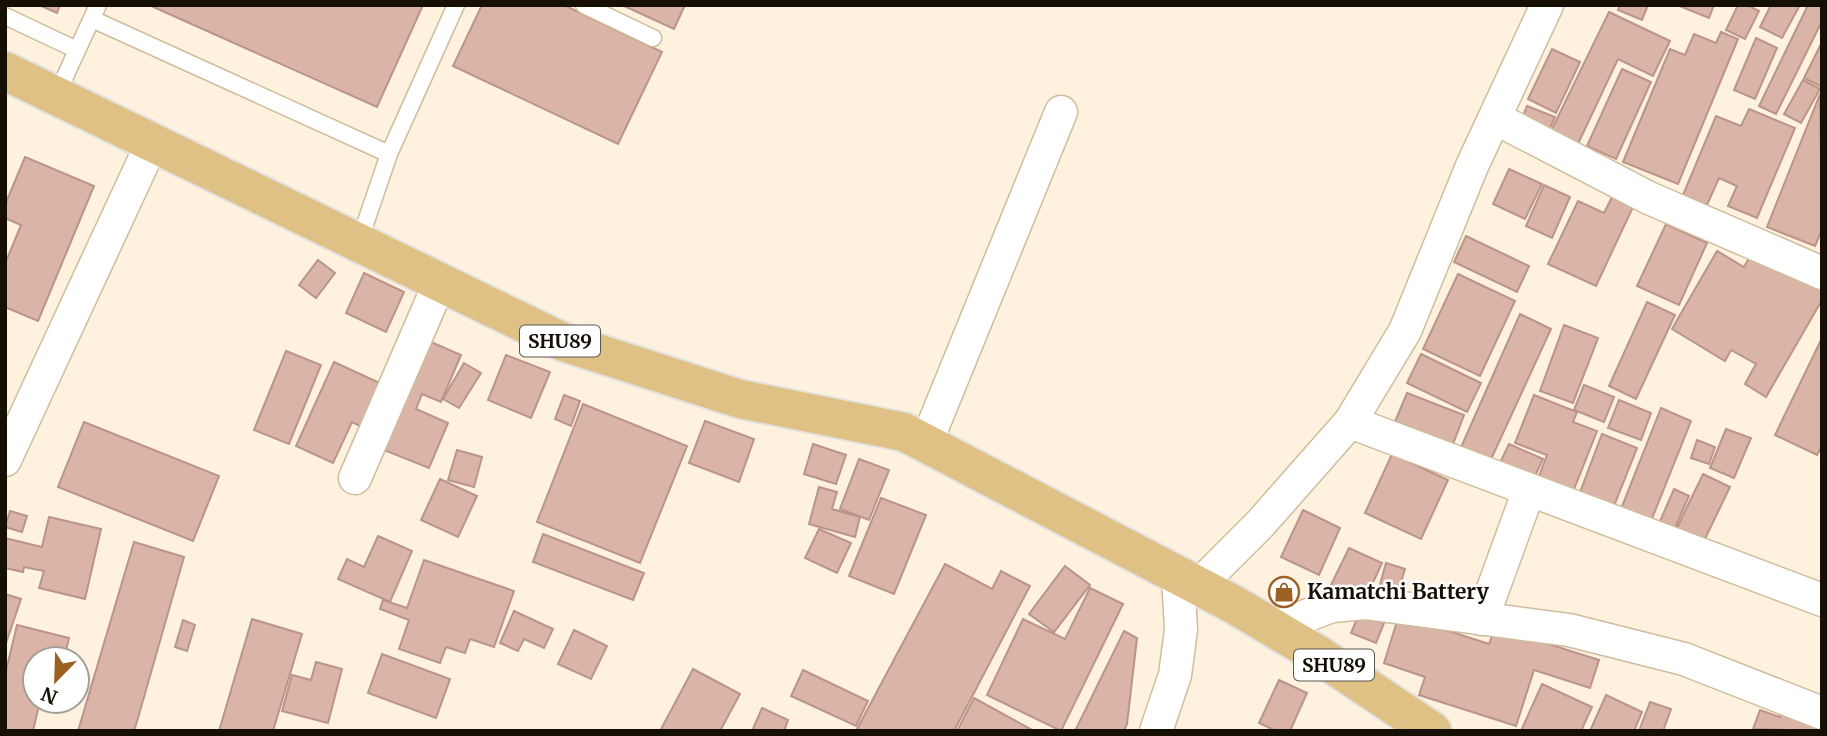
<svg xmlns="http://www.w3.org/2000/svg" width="1827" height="736" viewBox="0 0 1827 736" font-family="Merriweather,serif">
	<rect width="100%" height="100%" fill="#fef2de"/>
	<g fill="#dbb4a8" stroke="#ba9489" stroke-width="2">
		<path d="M39,5H60L57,13Z"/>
		<path d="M149,5H423L377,107Z"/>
		<path d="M482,5H564L662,52L618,144L453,66Z"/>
		<path d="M622,5H685L674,29Z"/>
		<path d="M1620,5H1648L1642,20L1618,10Z"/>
		<path d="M1677,5H1714L1709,18Z"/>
		<path d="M1738,5H1747L1759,11L1745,39L1726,30Z"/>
		<path d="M1771,5H1800L1782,38L1760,27Z"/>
		<path d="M1808,5H1822V21L1776,114L1759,106Z"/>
		<path d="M1609,12L1670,41L1653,76L1618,59L1578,144L1551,131Z"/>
		<path d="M1721,32L1738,39L1678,184L1623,162L1670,49L1685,55L1694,34L1716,43Z"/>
		<path d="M1756,38L1777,48L1755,99L1734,90Z"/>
		<path d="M1822,42V87L1804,78Z"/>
		<path d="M1552,49L1580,62L1556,113L1528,99Z"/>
		<path d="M1622,69L1651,82L1616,159L1587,146Z"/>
		<path d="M1803,80L1820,89L1801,123L1784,114Z"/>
		<path d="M1820,94L1822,230L1815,246L1767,227Z"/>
		<path d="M1527,106L1555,117L1549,130L1522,119Z"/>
		<path d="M1749,109L1795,128L1757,218L1728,206L1737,186L1719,178L1707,205L1683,195L1716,116L1741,126Z"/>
		<path d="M25,157L94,186L38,321L5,307V264L21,225L5,218V205Z"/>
		<path d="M1509,169L1542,184L1525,219L1493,204Z"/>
		<path d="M1544,185L1570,197L1552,238L1526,226Z"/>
		<path d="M1612,197L1633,207L1596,286L1548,264L1578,201L1604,213Z"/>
		<path d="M1666,224L1707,243L1679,305L1637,286Z"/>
		<path d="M1466,236L1529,266L1517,292L1454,262Z"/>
		<path d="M1754,249L1822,281V300L1766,397L1745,384L1756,364L1731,350L1725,361L1672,329L1717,251L1744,267Z"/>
		<path d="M318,260L335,273L316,298L299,285Z"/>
		<path d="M364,273L404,292L386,332L346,313Z"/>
		<path d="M1458,274L1515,301L1480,376L1423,349Z"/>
		<path d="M1647,302L1675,315L1636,399L1609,386Z"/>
		<path d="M1520,314L1551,329L1487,468L1458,454Z"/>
		<path d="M1564,325L1598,338L1573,403L1540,391Z"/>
		<path d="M1822,338V446L1817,455L1775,435Z"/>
		<path d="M424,339L461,355L441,402L422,394L416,409L448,423L429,468L379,448Z"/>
		<path d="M286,351L321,365L289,444L254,430Z"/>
		<path d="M1421,354L1481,383L1467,412L1407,383Z"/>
		<path d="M506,355L550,372L531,418L488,400Z"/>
		<path d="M334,362L384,385L364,428L352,422L333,463L296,446Z"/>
		<path d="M464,363L481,373L459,408L443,399Z"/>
		<path d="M1584,385L1614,397L1604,422L1574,410Z"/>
		<path d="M1407,393L1464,415L1450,452L1394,424Z"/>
		<path d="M564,395L580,401L571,426L555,419Z"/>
		<path d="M1534,395L1577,412L1573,422L1597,431L1569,502L1534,489L1547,455L1515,443Z"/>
		<path d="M1619,400L1651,413L1641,440L1608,428Z"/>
		<path d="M583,404L687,446L640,563L537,522Z"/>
		<path d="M1661,408L1691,421L1649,526L1619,514Z"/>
		<path d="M705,421L754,439L739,482L689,463Z"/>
		<path d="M84,422L219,476L193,541L58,487Z"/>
		<path d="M1726,429L1751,438L1734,478L1710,468Z"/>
		<path d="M1602,434L1637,448L1610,516L1576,503Z"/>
		<path d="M1697,440L1715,447L1709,464L1691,458Z"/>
		<path d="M813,444L846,455L836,484L804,474Z"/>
		<path d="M1509,444L1543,459L1530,487L1496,471Z"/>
		<path d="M457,450L482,457L474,487L448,480Z"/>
		<path d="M1392,454L1448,480L1421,539L1365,513Z"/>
		<path d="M859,459L889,470L869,520L840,509Z"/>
		<path d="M1703,474L1730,487L1702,545L1675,532Z"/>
		<path d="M440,479L477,496L458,537L421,520Z"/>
		<path d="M819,487L837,492L832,509L860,517L855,537L809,524Z"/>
		<path d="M1674,489L1689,496L1672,535L1657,528Z"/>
		<path d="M881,498L926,515L894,594L849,576Z"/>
		<path d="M1303,510L1340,528L1319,575L1281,557Z"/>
		<path d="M10,511L27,516L22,532L5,527Z"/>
		<path d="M49,517L101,529L85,599L39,588L44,571L24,567L23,572L5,568V538L42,547Z"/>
		<path d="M819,529L851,543L837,573L805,558Z"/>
		<path d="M543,534L644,573L633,600L533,562Z"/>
		<path d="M378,536L412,551L390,602L338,579L347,559L364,567Z"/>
		<path d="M134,542L184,557L138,718L134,731H78Z"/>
		<path d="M1349,548L1382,563L1364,602L1330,587Z"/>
		<path d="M424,560L514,591L494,647L470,639L465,653L446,647L440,663L399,649L409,620L380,609L383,600L407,608Z"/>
		<path d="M1386,563L1405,569L1396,598L1378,592Z"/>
		<path d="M945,564L992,589L1001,571L1030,586L954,731H860L857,729Z"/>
		<path d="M1065,566L1090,585L1054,632L1029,614Z"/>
		<path d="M1090,588L1123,604L1061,731L987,695L1023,619L1065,639Z"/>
		<path d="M5,594L21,599L5,646Z"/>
		<path d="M514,611L553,629L544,648L524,639L518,651L500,643Z"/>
		<path d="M1359,614L1384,623L1376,643L1351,633Z"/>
		<path d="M1399,615L1489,644L1495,627L1599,660L1590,688L1534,670L1516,726L1419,695L1425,677L1384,663Z"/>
		<path d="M252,619L302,634L273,731H219Z"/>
		<path d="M183,620L195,625L187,651L175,647Z"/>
		<path d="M17,625L69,638L64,659H35V701H40L33,731H5V675Z"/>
		<path d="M574,630L607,646L591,679L558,664Z"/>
		<path d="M1124,631L1137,638L1127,724L1124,731H1075Z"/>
		<path d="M382,654L450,679L436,718L368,693Z"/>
		<path d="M316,662L342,669L328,723L282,711L292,675L311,680Z"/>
		<path d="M693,669L740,694L720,731H660Z"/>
		<path d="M803,670L868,701L856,726L791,696Z"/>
		<path d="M1279,680L1307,693L1290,731H1276L1259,723Z"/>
		<path d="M1542,684L1592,707L1581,731H1521Z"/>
		<path d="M1606,695L1642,712L1634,731H1590Z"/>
		<path d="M974,698L1034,731H957Z"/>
		<path d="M1650,702L1671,709L1663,731H1639Z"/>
		<path d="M762,708L788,720L784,731H752Z"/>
		<path d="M1783,709L1822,724L1819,731L1753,729L1760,710L1780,717Z"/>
	</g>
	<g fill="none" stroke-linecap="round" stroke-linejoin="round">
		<g stroke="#cfbc9c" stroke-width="19">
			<g id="service">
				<path d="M584,5L653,38"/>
				<path d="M5,16L77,50"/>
				<path d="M92,19L389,154"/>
				<path d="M56,96L98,5"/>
				<path d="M359,242L389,154L456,5"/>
			</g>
		</g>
		<g stroke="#cfbc9c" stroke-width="35">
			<g id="minor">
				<path d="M1495,118L1649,198L1822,273"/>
				<path d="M1350,422L1822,600"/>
				<path d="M926,443L1061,112"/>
				<path d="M5,460L152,143"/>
				<path d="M355,478L440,282"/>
				<path d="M1198,586L1261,523L1350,422L1405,331L1472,166L1547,5"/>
				<path d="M1482,619L1529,490"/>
				<path d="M1274,628L1332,606L1365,603L1569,630L1684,659L1822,713"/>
				<path d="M1156,731L1175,675L1181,630L1178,577"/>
			</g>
		</g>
		<g stroke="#e3e2e1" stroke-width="42">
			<path id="primary" d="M5,71L563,342L740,399L904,432L1233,604L1317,654L1432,731"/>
		</g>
		<use href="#service" stroke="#fff" stroke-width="16"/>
		<use href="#minor" stroke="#fff" stroke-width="32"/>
		<use href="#primary" stroke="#dfc185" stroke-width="38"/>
	</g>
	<defs>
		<g id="shop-ring" transform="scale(1.575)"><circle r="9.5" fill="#fff" stroke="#9d6023" stroke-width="1.5"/><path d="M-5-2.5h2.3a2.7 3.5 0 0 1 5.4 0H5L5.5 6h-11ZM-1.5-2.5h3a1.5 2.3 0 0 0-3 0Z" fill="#9d6023"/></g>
	</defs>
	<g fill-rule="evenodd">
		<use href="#shop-ring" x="1284" y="592"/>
	</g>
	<g text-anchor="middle" stroke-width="5" stroke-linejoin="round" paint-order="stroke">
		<g fill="#fff" stroke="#5b574f" stroke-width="2">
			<rect x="520" y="325.5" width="80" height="31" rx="5"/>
			<rect x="1294" y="649.5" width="80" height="31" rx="5"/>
		</g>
		<g font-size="19" font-weight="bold" fill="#150f04">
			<text x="560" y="348">SHU89</text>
			<text x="1334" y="672">SHU89</text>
		</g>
		<g font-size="21" font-weight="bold" fill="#150f04" stroke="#fff" text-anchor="start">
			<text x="1307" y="599">Kamatchi Battery</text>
		</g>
	</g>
	<rect width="1827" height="736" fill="none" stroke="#150f04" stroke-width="14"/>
	<g transform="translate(56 680) rotate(203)"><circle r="33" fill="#ffffff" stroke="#a19f9b" stroke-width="2"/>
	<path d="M0-5L12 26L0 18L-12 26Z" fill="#9d6023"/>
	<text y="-10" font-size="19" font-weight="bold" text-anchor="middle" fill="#150f04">N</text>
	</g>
</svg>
